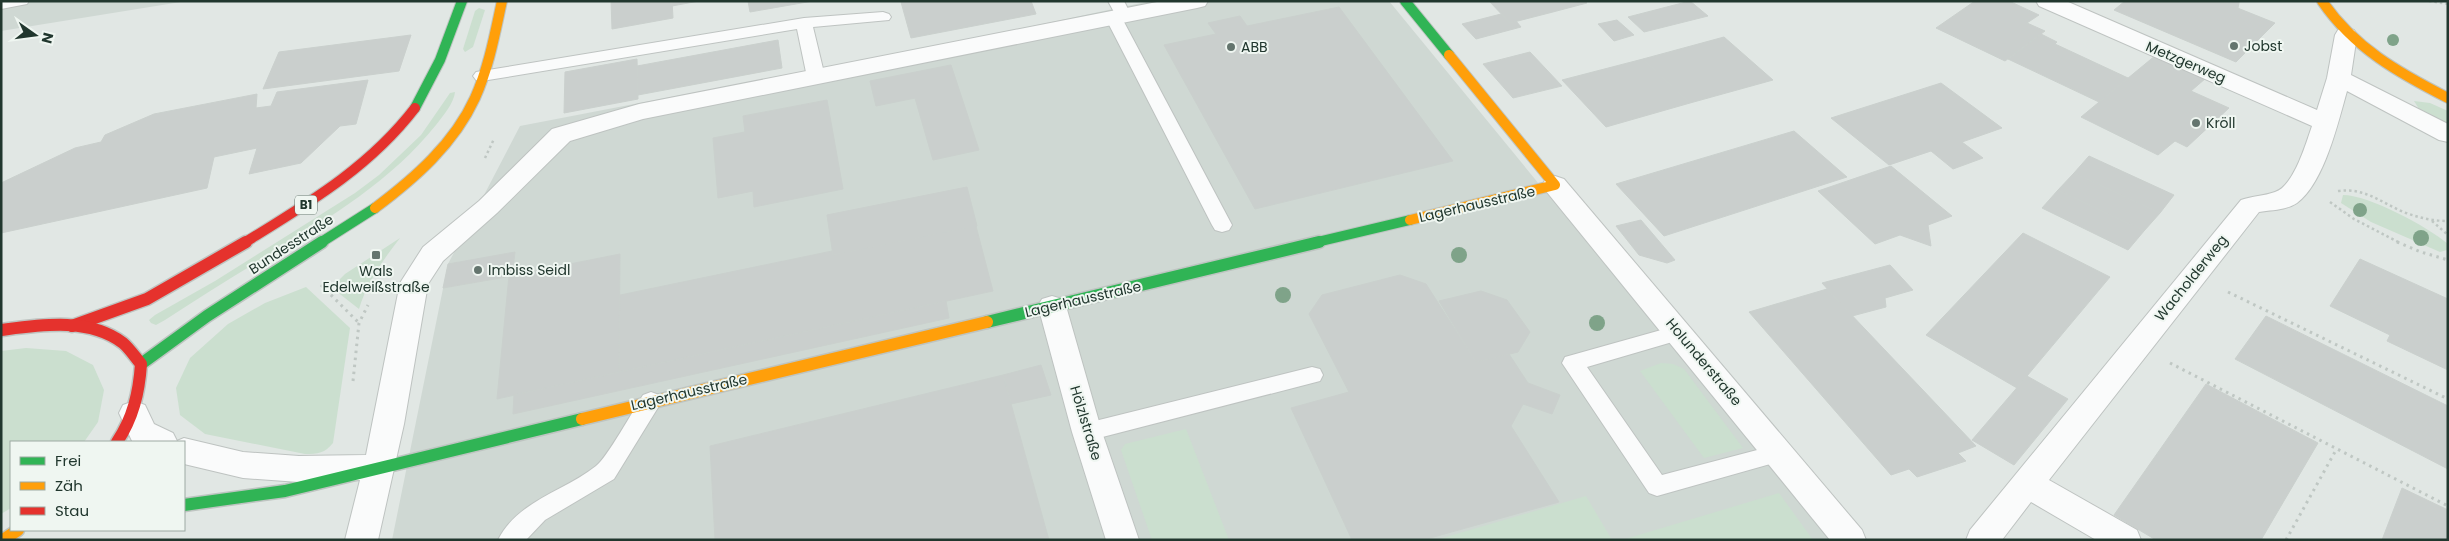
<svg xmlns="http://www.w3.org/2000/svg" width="2449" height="541" viewBox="0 0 2449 541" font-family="Poppins,sans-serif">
	<rect width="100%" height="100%" fill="#e1e7e4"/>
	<g fill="#cfd8d3">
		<path d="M1,1H187L1,31Z"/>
		<path d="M1151,1H1389L1831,540H392L448,264L520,126L966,40Z"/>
	</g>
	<g fill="#cbdfcf">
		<path d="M479,8L485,10L473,47L465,52L463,49L475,11Z"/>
		<path d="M455,92C454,103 443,116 436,125C392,180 331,217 272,253C236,275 200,297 165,320L156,325L151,323L149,320L155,315L215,281L355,193L379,175L421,135L450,93Z"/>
		<path d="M2414,101L2430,103L2448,111V126L2423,115Z"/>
		<path d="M2343,195C2369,195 2428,227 2448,244L2447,250L2440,252L2371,222L2341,203Z"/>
		<path d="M400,238C383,260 367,282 359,309L336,291L335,284L345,274Z"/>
		<path d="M306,287L350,328L333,443C325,453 318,454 305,454L205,434L180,415L176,388L190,358L228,324L265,303Z"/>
		<path d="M26,348L66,351L93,365L104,390L98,422L84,442H11V508L1,514V351Z"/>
		<path d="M1661,363L1673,364L1684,369L1743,448L1704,458L1640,371Z"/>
		<path d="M1186,429L1229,540H1152L1121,450L1125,444Z"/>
		<path d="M1779,493L1813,540H1622Z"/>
		<path d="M1586,496L1612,540H1436Z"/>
	</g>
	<g fill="#cacfcd" stroke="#cad0cd">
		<path d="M611,1H672L673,18L612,29Z"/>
		<path d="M672,1H699L672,6Z"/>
		<path d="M748,1H813L750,12Z"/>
		<path d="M906,1H1031L1036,14L911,38L901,2Z"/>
		<path d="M1489,1H1537L1549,13L1510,23Z"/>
		<path d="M1537,1H1585L1587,3L1549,13Z"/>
		<path d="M1690,1L1708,16L1644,32L1628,17Z"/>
		<path d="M1975,1H2009L2039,15L2027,23L2045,31L2005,61L1936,28Z"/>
		<path d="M2125,1H2220L2275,23L2236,62L2114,10Z"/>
		<path d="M2220,1H2239V3L2238,8Z"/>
		<path d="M1339,7L1453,161L1255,209L1164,45L1216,34L1208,23L1240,16L1247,26Z"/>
		<path d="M1501,14L1510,23L1516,21L1521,27L1476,39L1462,24Z"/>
		<path d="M1617,20L1634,35L1614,41L1598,24Z"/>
		<path d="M2041,34L2057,42L2055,44L2128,78L2099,102L2008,59Z"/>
		<path d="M411,35L399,71L263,89L279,52Z"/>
		<path d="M1724,37L1773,80L1690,103L1643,59Z"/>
		<path d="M778,40L782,68L638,95L637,66Z"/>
		<path d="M1530,52L1562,86L1513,98L1483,64Z"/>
		<path d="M2156,55L2206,78L2191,91L2229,108L2187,147L2175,141L2158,155L2081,117Z"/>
		<path d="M637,59L638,99L564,113L565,72Z"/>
		<path d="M1643,59L1690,103L1606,127L1562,80Z"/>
		<path d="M951,65L979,150L933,160L915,98L876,106L870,81Z"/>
		<path d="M368,80L356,124L340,126L301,163L249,174L257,148L214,157L207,188L1,233V183L75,148L101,142L105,135L154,114L257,94L256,108L271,106L277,92Z"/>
		<path d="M1941,83L2002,128L1962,142L1983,158L1953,169L1931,151L1889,165L1831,118Z"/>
		<path d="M827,100L843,189L754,207L753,191L718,198L713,138L745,132L743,116Z"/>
		<path d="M1794,131L1847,177L1664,236L1616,184Z"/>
		<path d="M2089,156L2174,195L2160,213L2074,173Z"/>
		<path d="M1891,166L1952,216L1928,225L1931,246L1900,235L1875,244L1818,191Z"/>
		<path d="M2074,173L2160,213L2144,231L2058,190Z"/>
		<path d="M967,187L977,226L833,255L827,215Z"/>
		<path d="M2058,190L2144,231L2128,250L2042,208Z"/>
		<path d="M1641,220L1675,260L1667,263L1639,255L1616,226Z"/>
		<path d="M976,226L993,291L619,372L620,295L832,251L833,255Z"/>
		<path d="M2023,233L2110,277L2017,388L1926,335Z"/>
		<path d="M515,252L512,276L443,288L448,264Z"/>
		<path d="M620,254L619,372L497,399L509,276Z"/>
		<path d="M2360,259L2448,299V370L2387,341L2390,335L2330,306Z"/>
		<path d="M1890,265L1913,290L1885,298L1886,307L1852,316L1822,283Z"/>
		<path d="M1400,275L1426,284L1476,362L1509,354L1528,383L1560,395L1552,414L1523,404L1511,426L1559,502L1423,540H1352L1291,408L1349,392L1309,314L1322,295Z"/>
		<path d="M1827,289L1976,446L1958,453L1966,461L1917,477L1909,469L1891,475L1749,312Z"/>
		<path d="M1481,291L1507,300L1530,332L1518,352L1476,362L1439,301Z"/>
		<path d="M946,301L949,318L513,414L514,395Z"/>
		<path d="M2266,316L2448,406V469L2235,359Z"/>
		<path d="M1041,365L1051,395L1011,404L1003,375Z"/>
		<path d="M1003,375L1049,540H715L710,446Z"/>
		<path d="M2027,376L2068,399L2014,465L1972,440Z"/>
		<path d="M2206,384L2318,443L2261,540H2156L2114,515Z"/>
		<path d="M2402,488L2448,510V540H2382Z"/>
	</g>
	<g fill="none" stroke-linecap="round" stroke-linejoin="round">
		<g stroke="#bec3c1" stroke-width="2">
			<g id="lane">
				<path d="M1,1H29L27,4L1,9Z"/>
				<path d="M1108,1H1124L1132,17L1130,20L1124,22L1232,225L1229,230L1222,232L1215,230L1212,225L1106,19L1108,16L1115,14Z"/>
				<path d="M883,12L889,14L891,17L889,20L813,27L825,77L822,81H810L807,77L797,29L482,81L476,80L473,76L476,72L482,71L804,18Z"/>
				<path d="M1679,325L1686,328L1689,333L1686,338L1587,367L1662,475L1780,444L1788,447L1791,453L1788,459L1657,496L1649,493L1562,363L1565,357Z"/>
				<path d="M1312,367L1320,369L1323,375L1320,381L1087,441L1079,438L1076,432L1079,426L1087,423Z"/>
				<path d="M651,392L659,395L662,401L614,479L545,520L526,540H498C517,501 565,491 596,466C607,458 634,409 643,395Z"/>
			</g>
		</g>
		<g stroke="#bec3c1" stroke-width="2">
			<g id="street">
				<path d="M1162,1H1208L1205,6L1197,8L643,119L570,141L497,213L443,261L428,284L404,424L378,540H345L360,480L299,482L243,478L184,464V442H135L132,441L119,413L123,405L134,401L145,405L154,424L173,433L177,441L184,438L243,452L299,456L366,455L400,283L423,247L479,201L552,129L639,104Z"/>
				<path d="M2036,1H2066L2317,110L2327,78L2335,35L2338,30L2346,28L2354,30L2357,35L2351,75L2448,124V142L2439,140L2347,91C2338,123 2324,183 2297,203C2287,210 2271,210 2259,212L2049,480L2137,530L2141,540H2096L2031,502L2002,540H1966L1970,530L2241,200C2252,196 2264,196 2275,192C2294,186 2306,143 2312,126L2039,6Z"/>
				<path d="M1555,176L1564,179L1862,530L1866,540H1830L1546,191L1542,185L1546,179Z"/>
				<path d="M1052,296L1062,299L1066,306L1102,432L1139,540H1106L1072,432L1038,306L1042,299Z"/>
			</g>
		</g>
		<g stroke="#bec4c1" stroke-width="12">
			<g id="fast-far1">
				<path d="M1405,1L1449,55"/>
				<path d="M415,108L440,60L462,1"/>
				<path d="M320,243L375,208"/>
				<path d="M1313,243L1410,220"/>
			</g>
		</g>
		<g stroke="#bec4c1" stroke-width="15">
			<g id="fast">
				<path d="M987,322L1319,242"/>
				<path d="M141,364L207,316L322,242"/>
				<path d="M184,505L285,491L582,419"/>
			</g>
		</g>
		<g stroke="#bec4c1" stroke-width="12">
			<g id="slow-far1">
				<path d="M2322,1C2354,48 2399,73 2448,98"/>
				<path d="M375,208C415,178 454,144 475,98C489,67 495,33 502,1"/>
				<path d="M1410,220L1555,185L1449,55"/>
			</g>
		</g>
		<g stroke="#bec4c1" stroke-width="15">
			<g id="slow">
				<path d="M582,419L987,322"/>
				<path d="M3,540L18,530"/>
			</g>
		</g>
		<g stroke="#bec4c1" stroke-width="12">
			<path id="jam-far1" d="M244,243C307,204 369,168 415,108"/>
		</g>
		<g stroke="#bec4c1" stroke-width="15">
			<g id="jam">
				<path d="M72,326L147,299L246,242"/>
				<path d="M1,330C40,325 89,317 123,343C130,349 135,357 141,364C139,393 133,418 117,442"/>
			</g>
		</g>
		<g stroke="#bfc7c3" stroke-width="2.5" stroke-dasharray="2.5 3" stroke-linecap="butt">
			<path d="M2429,1L2448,4"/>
			<path d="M485,158L494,139"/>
			<path d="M2338,191C2365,187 2383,204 2406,213C2420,218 2434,221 2448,221"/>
			<path d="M2330,202L2354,219L2400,243"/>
			<path d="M2432,221L2448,235"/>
		</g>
		<g stroke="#bfc7c3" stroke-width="3" stroke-dasharray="2.5 4.5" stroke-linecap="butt">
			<path d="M2397,242L2421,252L2448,260"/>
			<path d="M321,285L359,323"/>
			<path d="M2228,292L2448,399"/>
			<path d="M2170,363L2448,506"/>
			<path d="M353,381L359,323L368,305"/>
			<path d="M2286,540L2336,450"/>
		</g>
		<use href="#lane" fill="#fafbfb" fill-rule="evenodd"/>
		<use href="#street" fill="#fafbfb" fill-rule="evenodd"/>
		<use href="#fast-far1" stroke="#30b455" stroke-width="10"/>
		<use href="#fast" stroke="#30b455" stroke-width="12"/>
		<use href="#slow-far1" stroke="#ff9f0a" stroke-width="10"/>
		<use href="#slow" stroke="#ff9f0a" stroke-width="12"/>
		<use href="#jam-far1" stroke="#e5322d" stroke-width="10"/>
		<use href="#jam" stroke="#e5322d" stroke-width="12"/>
	</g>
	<g fill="#7fa389">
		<circle cx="2393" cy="40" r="6"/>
		<circle cx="2360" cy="210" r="7"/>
		<circle cx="2421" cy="238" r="8"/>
		<circle cx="1459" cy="255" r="8"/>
		<circle cx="1283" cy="295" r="8"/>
		<circle cx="1597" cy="323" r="8"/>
	</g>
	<g fill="#64756e" stroke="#eff6f1" stroke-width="2">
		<circle cx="2234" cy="46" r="5"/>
		<circle cx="1231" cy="47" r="5"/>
		<circle cx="2196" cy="123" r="5"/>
		<rect x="371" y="250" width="10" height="10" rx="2.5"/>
		<circle cx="478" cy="270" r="5"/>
	</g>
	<g text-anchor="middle" stroke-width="4" stroke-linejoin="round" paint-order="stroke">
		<rect fill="#eff6f1" stroke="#5f7068" stroke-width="1" x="295" y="195.5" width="22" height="19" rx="4"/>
		<g font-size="12" font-weight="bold" fill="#21372e">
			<text x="306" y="209">B1</text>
		</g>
		<g font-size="14" fill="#21372e" stroke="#eff6f1" text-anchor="start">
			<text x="2244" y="51">Jobst</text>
			<text x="1241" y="52">ABB</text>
			<text x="2206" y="128">Kröll</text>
			<text x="488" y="275">Imbiss Seidl</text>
			<text x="376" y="276" text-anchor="middle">Wals<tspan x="376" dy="16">Edelweißstraße</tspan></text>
		</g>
		<g font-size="14" fill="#21372e" stroke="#eff6f1">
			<text transform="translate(2186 62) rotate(23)" y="5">Metzgerweg</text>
			<text transform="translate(1477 204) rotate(-13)" y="5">Lagerhausstraße</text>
			<text transform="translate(291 244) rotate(-33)" y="5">Bundesstraße</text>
			<text transform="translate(2191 278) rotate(-51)" y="5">Wacholderweg</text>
			<text transform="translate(1083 299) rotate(-13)" y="5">Lagerhausstraße</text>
			<text transform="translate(1704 362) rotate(50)" y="5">Holunderstraße</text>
			<text transform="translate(689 392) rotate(-13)" y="5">Lagerhausstraße</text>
			<text transform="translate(1086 423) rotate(73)" y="5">Hölzlstraße</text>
		</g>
	</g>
	<rect width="2449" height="541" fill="none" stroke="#21372e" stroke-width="5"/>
	<rect x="10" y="441" width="175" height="90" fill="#eff6f1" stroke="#9daaa3"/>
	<rect x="20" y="457" width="25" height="8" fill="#30b455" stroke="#9daaa3"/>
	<text x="55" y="466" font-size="15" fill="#21372e">Frei</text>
	<rect x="20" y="482" width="25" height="8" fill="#ff9f0a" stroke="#9daaa3"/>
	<text x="55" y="491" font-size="15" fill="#21372e">Zäh</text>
	<rect x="20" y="507" width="25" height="8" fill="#e5322d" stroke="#9daaa3"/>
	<text x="55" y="516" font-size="15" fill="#21372e">Stau</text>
	<g transform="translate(35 35) rotate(104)" stroke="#eff6f1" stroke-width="4" paint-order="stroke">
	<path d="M0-4L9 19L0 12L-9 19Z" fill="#21372e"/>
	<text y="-8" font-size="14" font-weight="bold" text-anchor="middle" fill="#21372e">N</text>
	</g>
</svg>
